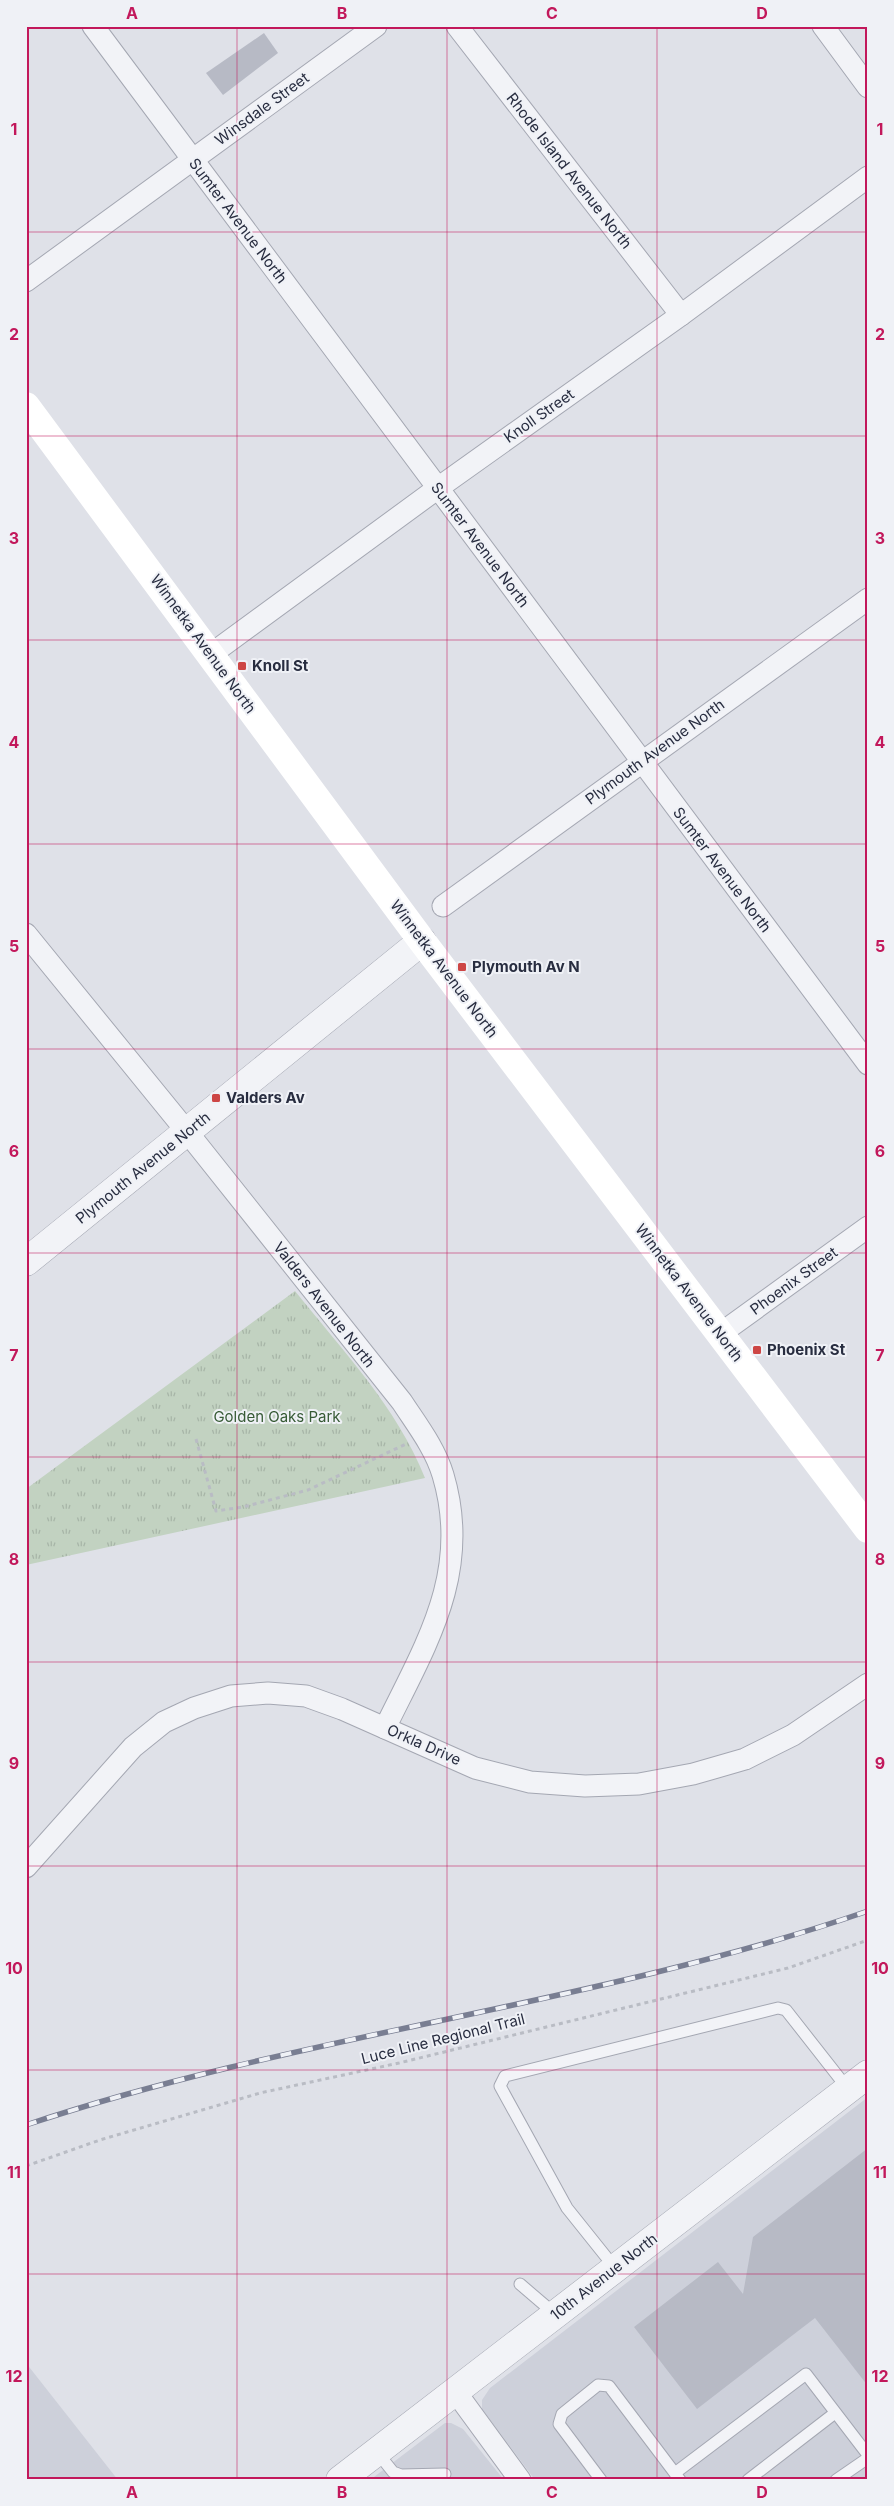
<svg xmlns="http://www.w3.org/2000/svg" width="894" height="2506" viewBox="0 0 894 2506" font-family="Inter,sans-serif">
	<defs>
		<pattern id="grass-tufts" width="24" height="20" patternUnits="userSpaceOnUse" patternTransform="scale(1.25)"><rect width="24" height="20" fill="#c2d2c1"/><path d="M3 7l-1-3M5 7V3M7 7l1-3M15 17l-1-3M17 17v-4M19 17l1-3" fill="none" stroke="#a7b5a7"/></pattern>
	</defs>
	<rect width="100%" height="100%" fill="#dfe1e8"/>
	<g fill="#cdd0da">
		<path d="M868,2097V2480H535L482,2409V2400L490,2388Z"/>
		<path d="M26,2363L118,2480H26Z"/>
		<path d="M445,2423H451L463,2429L504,2480H370Z"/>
	</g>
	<path fill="url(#grass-tufts)" d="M295,1291C342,1350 397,1407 425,1478L26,1565V1489Z"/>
	<g fill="#b7bac5">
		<path d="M264,33L278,53L223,95L206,73Z"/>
		<path d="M868,2148V2386L815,2318L697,2409L634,2327L718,2262L743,2294L753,2237Z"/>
	</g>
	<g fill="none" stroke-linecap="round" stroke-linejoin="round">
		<g stroke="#a4a7b2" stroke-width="13">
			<g id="service">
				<path d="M615,2268L567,2208L500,2086L505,2076L778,2008L786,2010L848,2089"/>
				<path d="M520,2284L555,2314"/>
				<path d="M377,2452L393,2472L401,2475L445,2474"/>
				<path d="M675,2473L806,2374L868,2455"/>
				<path d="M601,2480L559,2424L562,2414L598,2385L609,2386L680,2480"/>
				<path d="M748,2480L835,2413"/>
				<path d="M836,2480L868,2458"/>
			</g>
		</g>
		<g stroke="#a4a7b2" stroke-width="23">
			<g id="minor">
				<path d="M93,26L868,1064"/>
				<path d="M457,26L681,315"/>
				<path d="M823,26L868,87"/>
				<path d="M26,281L376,26"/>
				<path d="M210,655L438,488L681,315L868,177"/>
				<path d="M443,906L868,599"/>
				<path d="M26,934L188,1133L402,1402C417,1425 435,1448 443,1475C472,1572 426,1644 385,1728"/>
				<path d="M720,1334L868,1227"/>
				<path d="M26,1867L133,1747L164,1722L194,1708L231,1696L268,1693L306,1696L342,1709L475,1768L530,1782L585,1786L639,1784L693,1774L745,1759L793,1735L868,1684"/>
				<path d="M455,2391L520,2480"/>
			</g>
		</g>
		<g stroke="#a4a7b2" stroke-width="29">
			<g id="tertiary">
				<path d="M26,1262L422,941"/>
				<path d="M340,2480L868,2074"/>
			</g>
		</g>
		<g stroke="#b9bcc4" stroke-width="3" stroke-dasharray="4 4" stroke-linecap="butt">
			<path d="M196,1439L216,1511L243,1507L308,1490L406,1444"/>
			<path d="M26,2166L100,2140L260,2093L399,2063L788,1968L868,1940"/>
		</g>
		<use href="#service" stroke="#f2f3f7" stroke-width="11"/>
		<use href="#minor" stroke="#f2f3f7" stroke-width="21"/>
		<use href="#tertiary" stroke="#f2f3f7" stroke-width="28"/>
		<path stroke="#fff" stroke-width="28" d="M26,406L422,941L868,1529"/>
		<g stroke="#797e92" stroke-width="5.5">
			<path id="rail" d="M26,2125C302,2033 593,2006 868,1911"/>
		</g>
		<use href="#rail" stroke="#eff1f6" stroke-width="4" stroke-dasharray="11" stroke-linecap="butt"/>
	</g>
	<path fill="none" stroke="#c2185b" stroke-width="1" stroke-opacity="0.55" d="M237,26V2480M447,26V2480M657,26V2480M26,232H868M26,436H868M26,640H868M26,844H868M26,1049H868M26,1253H868M26,1457H868M26,1662H868M26,1866H868M26,2070H868M26,2274H868"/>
	<g fill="#cd4645" stroke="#eff1f6" stroke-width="2">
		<rect x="237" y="661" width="10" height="10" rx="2.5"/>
		<rect x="457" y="962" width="10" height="10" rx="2.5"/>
		<rect x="211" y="1093" width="10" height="10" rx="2.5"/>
		<rect x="752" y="1345" width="10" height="10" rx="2.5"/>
	</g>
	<g text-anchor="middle" stroke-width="4" stroke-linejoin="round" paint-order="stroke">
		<g font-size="15" fill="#282d40" stroke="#eff1f6">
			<text transform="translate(262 109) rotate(-36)" y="5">Winsdale Street</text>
			<text transform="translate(569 171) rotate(52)" y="5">Rhode Island Avenue North</text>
			<text transform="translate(238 221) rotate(53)" y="5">Sumter Avenue North</text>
			<text transform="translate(539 416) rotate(-35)" y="5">Knoll Street</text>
			<text transform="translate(480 545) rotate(53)" y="5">Sumter Avenue North</text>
			<text transform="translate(203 644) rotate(54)" y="5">Winnetka Avenue North</text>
			<text transform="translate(655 752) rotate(-36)" y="5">Plymouth Avenue North</text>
			<text transform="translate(722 870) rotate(53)" y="5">Sumter Avenue North</text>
			<text transform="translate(444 969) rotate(53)" y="5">Winnetka Avenue North</text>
			<text transform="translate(143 1168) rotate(-39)" y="5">Plymouth Avenue North</text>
			<text transform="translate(794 1281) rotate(-36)" y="5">Phoenix Street</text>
			<text transform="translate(689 1293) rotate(53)" y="5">Winnetka Avenue North</text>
			<text transform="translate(324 1305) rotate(52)" y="5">Valders Avenue North</text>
			<text transform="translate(424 1745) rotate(24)" y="5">Orkla Drive</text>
			<text transform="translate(443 2039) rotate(-14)" y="5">Luce Line Regional Trail</text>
			<text transform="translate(604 2277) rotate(-38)" y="5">10th Avenue North</text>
		</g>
		<g font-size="15" font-weight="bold" fill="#282d40" stroke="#eff1f6" text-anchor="start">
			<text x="252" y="671">Knoll St</text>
			<text x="472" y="972">Plymouth Av N</text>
			<text x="226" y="1103">Valders Av</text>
			<text x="767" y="1355">Phoenix St</text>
		</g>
		<g font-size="15" fill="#375b36" stroke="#eff1f6">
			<text x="277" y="1422">Golden Oaks Park</text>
		</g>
	</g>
	<rect width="894" height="2506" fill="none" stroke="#eff1f6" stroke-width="55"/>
	<rect x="28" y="28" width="838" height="2450" fill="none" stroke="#c2185b" stroke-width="2"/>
	<g font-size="16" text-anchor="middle" font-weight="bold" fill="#c2185b">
		<text x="132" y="19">A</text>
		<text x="342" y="19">B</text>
		<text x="552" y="19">C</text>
		<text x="762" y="19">D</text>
		<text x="14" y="135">1</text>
		<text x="880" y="135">1</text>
		<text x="14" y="340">2</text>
		<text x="880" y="340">2</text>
		<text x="14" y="544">3</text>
		<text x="880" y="544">3</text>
		<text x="14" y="748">4</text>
		<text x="880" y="748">4</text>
		<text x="14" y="952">5</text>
		<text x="880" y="952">5</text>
		<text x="14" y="1157">6</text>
		<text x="880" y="1157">6</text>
		<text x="14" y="1361">7</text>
		<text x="880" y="1361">7</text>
		<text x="14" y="1565">8</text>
		<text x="880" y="1565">8</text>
		<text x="14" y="1769">9</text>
		<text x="880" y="1769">9</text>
		<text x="14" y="1974">10</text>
		<text x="880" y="1974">10</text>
		<text x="14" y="2178">11</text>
		<text x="880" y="2178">11</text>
		<text x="14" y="2382">12</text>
		<text x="880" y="2382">12</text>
		<text x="132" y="2498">A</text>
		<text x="342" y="2498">B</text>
		<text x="552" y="2498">C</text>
		<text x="762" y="2498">D</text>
	</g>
</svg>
